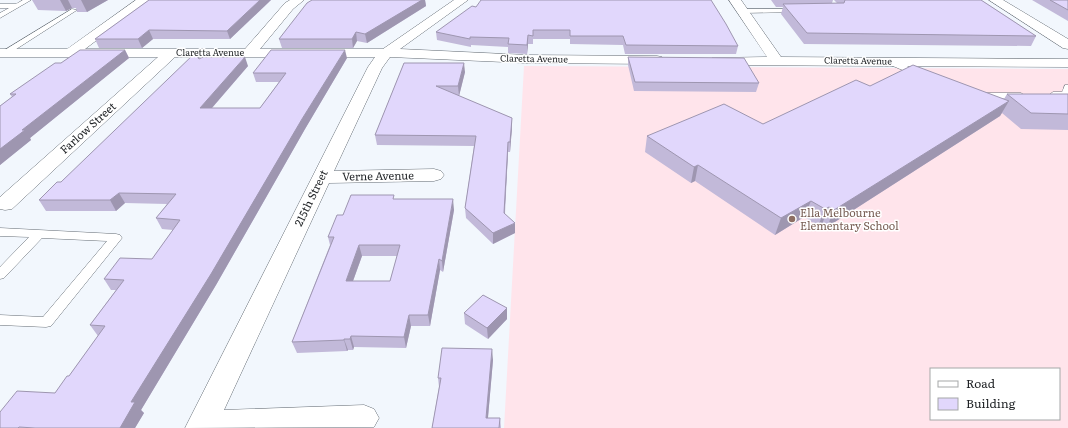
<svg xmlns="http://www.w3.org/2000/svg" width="1068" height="428" viewBox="0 0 1068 428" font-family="Literata,serif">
	<rect width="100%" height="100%" fill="#f2f7fd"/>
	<path fill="#ffe4eb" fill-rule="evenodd" d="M524,66L1068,69V428H504ZM931,369H1059V419H931Z"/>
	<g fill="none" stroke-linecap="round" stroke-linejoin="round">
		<g stroke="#666e76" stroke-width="1">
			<g id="service">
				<path d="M23,0H31L0,18V13L9,8H0V4H16Z"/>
				<path d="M72,9L77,10L7,55H1L0,53Z"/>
				<path d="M796,9L798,10V12L743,13L740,11L743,9Z"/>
				<path d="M888,60H894L924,74L920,76H917L888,64Z"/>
				<path d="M1065,85H1068V97L1053,98L1049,95L1053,92H1062Z"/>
				<path d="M981,93H1021L1025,96L1021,99L978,98L977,96L978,94Z"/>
				<path d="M0,228L116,234L120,235L122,238L51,326L46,327L0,325V315L43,317L107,241L42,238L4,278L0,279V267L29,237L0,236Z"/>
			</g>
		</g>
		<g stroke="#666e76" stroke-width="1">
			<g id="minor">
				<path d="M136,0H150L85,49H245L285,3L290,0H304L293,9L260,49H383L454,0H468L400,49L527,55L657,56L662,57L664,60L662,63L657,64L527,63L390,57L382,68L334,171L434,169L441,171L444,175L441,179L434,181L329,183L224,410L364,405L374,409L379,418L374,427L185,428L368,67L375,57H175L12,209L5,210L0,209V197L158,57H0V49H67Z"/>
				<path d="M729,0H741L781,57L1068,59V67L717,65L712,64L710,61L712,58L767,57Z"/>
				<path d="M989,0H1003L1068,39V49L1063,48Z"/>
			</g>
		</g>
		<use href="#service" fill="#fff" fill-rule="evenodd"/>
		<use href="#minor" fill="#fff" fill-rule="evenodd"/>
	</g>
	<g fill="#c2b9d9" fill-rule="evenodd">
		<path d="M32,0H108L87,12H77L76,8H72L66,11L38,10Z"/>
		<path d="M149,0H271L230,39H153L142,48H99L95,39Z"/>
		<path d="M312,0H425L426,6L367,43L357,41L353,48H282L279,39Z"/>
		<path d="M771,0H833L832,3H837L834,0H981L1036,36L1031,46L804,44L781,14L783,7H776Z"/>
		<path d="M1032,0H1068V21Z"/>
		<path d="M476,7L738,46L736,54H625L623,45L570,44V39H533V44H528L527,54L508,53V47L471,45V47L437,40L436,32Z"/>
		<path d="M125,50L129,58L30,138L31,140L0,165V106L12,97L10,94L61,63Z"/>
		<path d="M628,57L759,83L756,92L634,91L628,65Z"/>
		<path d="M347,58L305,129L216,285L141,410L144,413L135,428H0L55,393L69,376L98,336L90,325L116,290H111L104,279L152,259L173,230L162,229L156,218L167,204L125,203L116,211H46L39,200L61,182L199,59L248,66L212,108H260L279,82H256L253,73Z"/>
		<path d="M404,63L465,72L459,96L512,118V127L510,152H508L505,214L515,233L493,244L466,218L465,208L474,146L377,145L375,135Z"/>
		<path d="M870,86L1004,99L1007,94H1068V130L1021,129L1002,113L1000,116L827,227L822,224L818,226L804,217L775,235L695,181L691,183L645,152L647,136L763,124Z"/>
		<path d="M395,199L454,210L443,272L440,270L430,326H411L406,348L354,347L353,350H348L347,351L297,353L292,342L330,245L328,237L343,215ZM362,256H397L390,281H353Z"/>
		<path d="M464,313L507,319L488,339L465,324Z"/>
		<path d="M493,360L488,418H500L501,428H432L439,387L438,378Z"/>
	</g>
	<g fill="#9e96b0">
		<path d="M60,0H68L72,8L66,11Z"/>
		<path d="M81,0H108L87,12Z"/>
		<path d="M260,0H271L230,39L227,31Z"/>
		<path d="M415,0H425L426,6L367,43L365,34Z"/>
		<path d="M149,30L153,39L142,48L138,39Z"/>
		<path d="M356,32L357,41L353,48L352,39Z"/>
		<path d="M528,35V44L527,54V45Z"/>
		<path d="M125,50L129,58L30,138L31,140L0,165V149L22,130Z"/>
		<path d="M345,50L347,58L305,129L216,285L141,410L144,413L135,428H120L131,402L302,119Z"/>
		<path d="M245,57L248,66L204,117L200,108Z"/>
		<path d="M464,63L465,72L459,96L458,86Z"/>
		<path d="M1009,101L1000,116L827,227L834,210Z"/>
		<path d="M512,118V127L510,152V142Z"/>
		<path d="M508,142V152L504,223V213Z"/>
		<path d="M698,165L695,181L691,183L694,167Z"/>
		<path d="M119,193L125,203L116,211L110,200Z"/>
		<path d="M453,199L454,210L443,272L442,261Z"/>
		<path d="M811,201L804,217L775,235L781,218Z"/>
		<path d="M829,207L822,224L818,226L825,209Z"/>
		<path d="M515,223V233L493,244V233Z"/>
		<path d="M359,245L362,256L349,292L346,281Z"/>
		<path d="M439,259L440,270L430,326L428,315Z"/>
		<path d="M507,308V319L488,339L487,328Z"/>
		<path d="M409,315L411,326L406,348L404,337Z"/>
		<path d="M351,336L354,347L353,350L350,339Z"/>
		<path d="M344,339L348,350L347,351L344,340Z"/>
		<path d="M492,349L493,360L487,428L486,418Z"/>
	</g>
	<g fill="#e1d7fc" stroke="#9e96b0" fill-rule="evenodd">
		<path d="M149,0H260L227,31L149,30L138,39H95Z"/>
		<path d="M312,0H422L365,34L356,32L352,39H279L307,3Z"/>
		<path d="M481,0H711L726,24L738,46L626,45L623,36H570V30H533V36L528,35L527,45L508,44L509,38L470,37V39L436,32L472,6L476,7Z"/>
		<path d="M845,0H981L1036,36L807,33L783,4L844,3Z"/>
		<path d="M1050,0H1068V10Z"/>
		<path d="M80,50H125L22,130H25L0,149V106L16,94H10L55,63H61Z"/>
		<path d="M271,50H345L302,119L211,274L131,402H135L120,428H35L19,427L18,428H0V412L17,391L55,393L67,376H69L105,326L90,325L124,280L104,279L120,258L152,259L180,220L156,218L176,194L119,193L110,200H39L57,182H61L195,53L199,59L203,57H245L200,108H260L286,73H253Z"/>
		<path d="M628,57L744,58L759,83L635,82Z"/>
		<path d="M404,63H464L458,86H436L512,118L510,142H508L504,213L515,223L493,233L465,208L476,136L375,135Z"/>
		<path d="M913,65L1009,101L834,210L829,207L825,209L811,201L781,218L698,165L694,167L647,136L724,104L763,124L856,80L870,86Z"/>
		<path d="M1007,94H1068V114L1031,113Z"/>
		<path d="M351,195H394L393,199H453L442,261L439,259L428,315H409L404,337L351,336L350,339H344V340L292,342L334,237H328L337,215H343ZM359,245H400L390,281H346Z"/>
		<path d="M483,295L507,308L487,328L464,313Z"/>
		<path d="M442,348L492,349L486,418H500L499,428H432L441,378H438Z"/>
	</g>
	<circle fill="#8d6e63" stroke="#fff" stroke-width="1.5" cx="792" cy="219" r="4"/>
	<g text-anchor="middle" stroke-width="3" stroke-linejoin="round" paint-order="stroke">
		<g font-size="9" fill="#1f2225" stroke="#fff">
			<text x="210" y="56">Claretta Avenue</text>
			<text transform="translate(534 59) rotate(1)" y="3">Claretta Avenue</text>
			<text transform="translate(858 61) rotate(1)" y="3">Claretta Avenue</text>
		</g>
		<g font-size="11" fill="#1f2225" stroke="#fff">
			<text transform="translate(88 128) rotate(-42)" y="4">Farlow Street</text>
			<text transform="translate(378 176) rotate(-1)" y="4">Verne Avenue</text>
			<text transform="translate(311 198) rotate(-64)" y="4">215th Street</text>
		</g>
		<g font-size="11" fill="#785e54" stroke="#fff" text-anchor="start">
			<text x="800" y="217">Ella Melbourne<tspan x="800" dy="13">Elementary School</tspan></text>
		</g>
	</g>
	<rect x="930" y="368" width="130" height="52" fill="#ffffff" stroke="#a5a7a8"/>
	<rect x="938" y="381" width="20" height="6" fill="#ffffff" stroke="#a5a7a8"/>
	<text x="966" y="388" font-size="12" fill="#1f2225">Road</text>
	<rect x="938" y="398" width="20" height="12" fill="#e1d7fc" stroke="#a5a7a8"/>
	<text x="966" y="408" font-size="12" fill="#1f2225">Building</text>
</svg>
